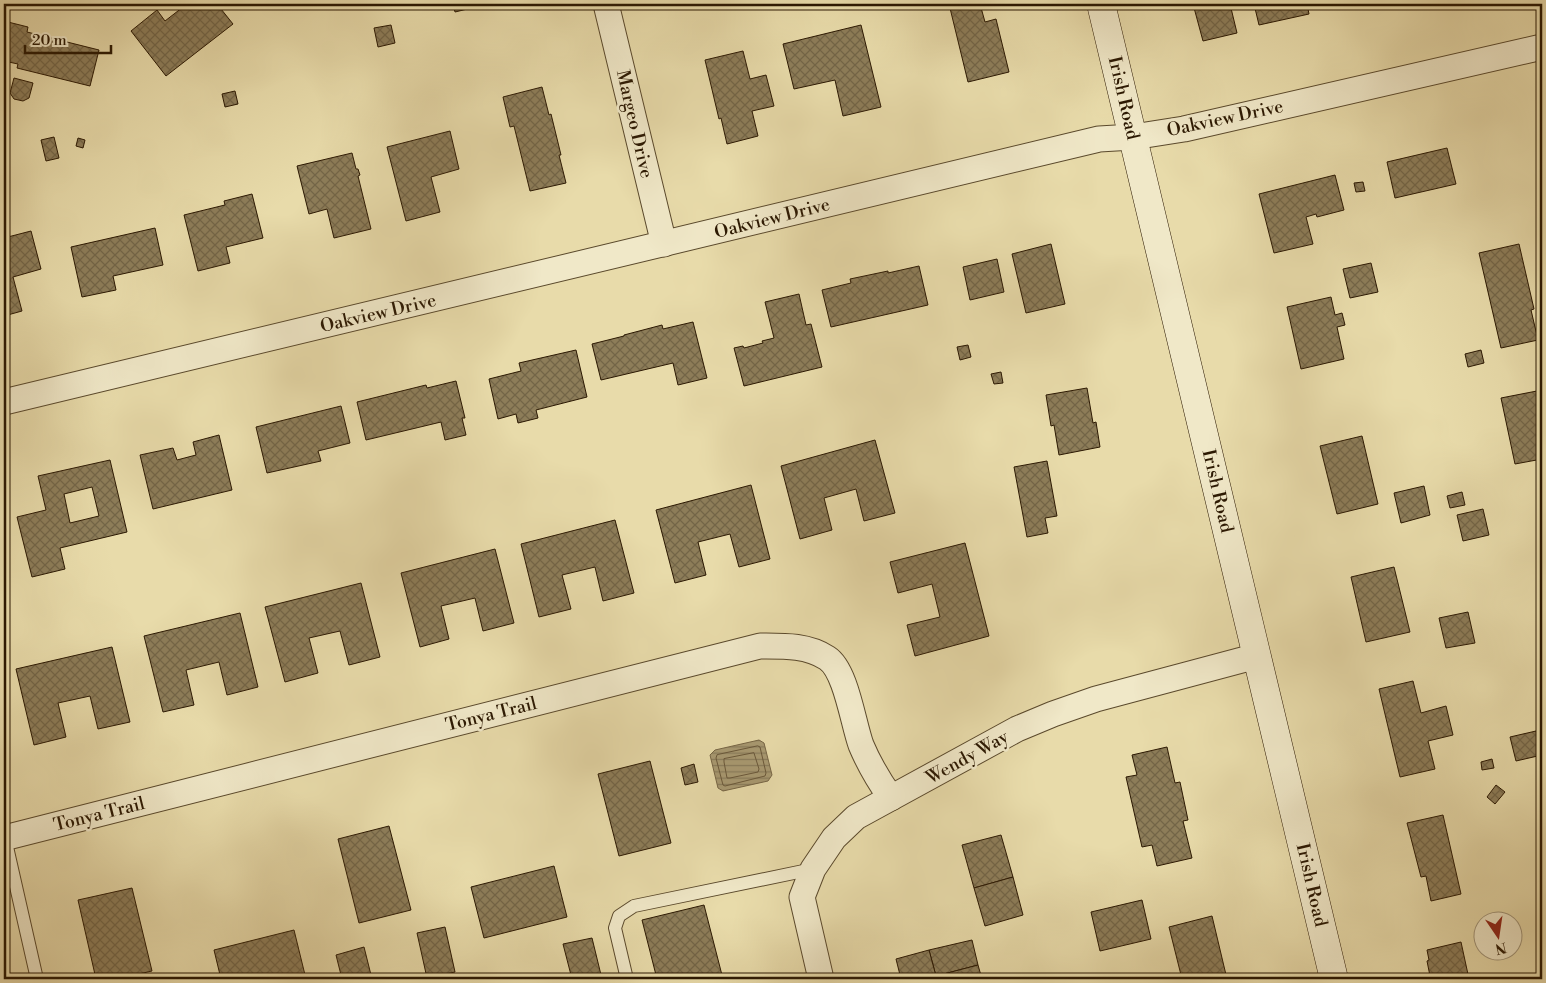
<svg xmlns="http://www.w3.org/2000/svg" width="1546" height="983" viewBox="0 0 1546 983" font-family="'Libre Bodoni',serif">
	<defs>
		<pattern id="water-rules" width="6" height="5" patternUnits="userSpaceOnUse" patternTransform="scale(1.25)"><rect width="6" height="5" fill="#a89971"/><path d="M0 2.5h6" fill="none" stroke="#897c5b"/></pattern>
		<pattern id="building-cross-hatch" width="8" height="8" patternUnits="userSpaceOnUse" patternTransform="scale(1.25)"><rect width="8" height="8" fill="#8d7d59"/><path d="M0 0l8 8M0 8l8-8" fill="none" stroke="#736547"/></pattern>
	</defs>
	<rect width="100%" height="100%" fill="#e8dbaa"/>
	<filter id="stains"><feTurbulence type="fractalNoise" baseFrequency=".004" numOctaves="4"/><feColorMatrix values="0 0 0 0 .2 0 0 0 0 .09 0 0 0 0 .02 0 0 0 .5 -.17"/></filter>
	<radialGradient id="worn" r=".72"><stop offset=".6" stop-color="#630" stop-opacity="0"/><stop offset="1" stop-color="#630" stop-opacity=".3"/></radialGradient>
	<path fill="url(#water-rules)" stroke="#766545" d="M759,740L764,743L772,775L768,781L723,791L718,788L710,755L715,750Z"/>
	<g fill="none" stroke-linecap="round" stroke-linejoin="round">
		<g stroke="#6a583a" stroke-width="1">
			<path d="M758,746L760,747L766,773L765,776L725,786L723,785L716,758L717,755Z"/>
			<path d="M754,753L759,769L758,772L730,778H727L724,762V759Z"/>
		</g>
	</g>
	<g fill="url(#building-cross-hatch)" stroke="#2b1802" fill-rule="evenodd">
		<path d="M181,4H217L233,24L166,76L131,31L157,10L165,21L183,7Z"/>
		<path d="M453,4H488L455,12Z"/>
		<path d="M949,4H980L985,22L996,19L1009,72L968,82Z"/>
		<path d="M1193,4H1230L1237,33L1203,41Z"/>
		<path d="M1254,4H1307L1309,14L1259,25Z"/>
		<path d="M4,21L28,27L27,32L99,50L90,86L17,68L18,64L4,61Z"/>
		<path d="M391,25L395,43L378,47L374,28Z"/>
		<path d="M861,25L881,107L843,116L835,80L794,89L783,44Z"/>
		<path d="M743,51L750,79L766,75L774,106L752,111L758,136L727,144L721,118L719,119L705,60Z"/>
		<path d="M14,78L33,83L29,98L23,101L14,99L10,93Z"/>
		<path d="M542,87L549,115L551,114L561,155H559L566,183L530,191L514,126L510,127L503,97Z"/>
		<path d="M235,91L238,104L225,107L222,94Z"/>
		<path d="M450,131L459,169L431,177L440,212L406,221L387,147Z"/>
		<path d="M54,137L59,158L46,161L41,140Z"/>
		<path d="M78,138L85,140L83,148L76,146Z"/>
		<path d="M1447,148L1456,184L1395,198L1387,162Z"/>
		<path d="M352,153L356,169H358L360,175L358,176L371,229L334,238L327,209L309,214L297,166Z"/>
		<path d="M1335,175L1344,210L1317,217L1316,214L1306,217L1313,244L1274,253L1259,194Z"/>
		<path d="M1363,182L1365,191L1356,192L1354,183Z"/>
		<path d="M252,194L263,238L226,247L230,263L198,271L184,215L225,205L224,201Z"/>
		<path d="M155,228L163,265L113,276L116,290L82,297L71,247Z"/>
		<path d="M31,231L41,269L13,277L22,311L4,316V238Z"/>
		<path d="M1051,244L1065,304L1026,313L1012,254Z"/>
		<path d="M1519,244L1534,309L1531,310L1538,340L1501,348L1479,253Z"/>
		<path d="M997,259L1004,292L970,300L963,267Z"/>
		<path d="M1371,263L1378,292L1350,298L1343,269Z"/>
		<path d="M919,266L928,305L831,327L822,290L851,283L850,279L888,271V273Z"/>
		<path d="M799,294L806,325L811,324L822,367L744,386L734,348L743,346L744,348L763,343L762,341L774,338L765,302Z"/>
		<path d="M1331,297L1335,315L1342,313L1345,325L1337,327L1344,359L1301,369L1287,307Z"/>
		<path d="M693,322L707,378L678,385L673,363L601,380L592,344L624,336V335L662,325L663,329Z"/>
		<path d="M968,345L971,357L960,360L957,347Z"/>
		<path d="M576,350L587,397L536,410L538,418L518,423L516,414L498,419L489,379L521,371L519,363Z"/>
		<path d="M1481,350L1484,363L1468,367L1465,354Z"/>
		<path d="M1001,372L1003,383L994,384L991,374Z"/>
		<path d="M456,381L465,418H462L466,435L445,440L441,422L366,440L357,402L426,385L427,388Z"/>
		<path d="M1087,388L1093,423L1096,422L1100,447L1059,455L1054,425L1051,426L1046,395Z"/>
		<path d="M1542,390V431L1540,432L1542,445V459L1515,464L1501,398Z"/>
		<path d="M341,406L350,443L318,451L321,461L267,473L256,427Z"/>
		<path d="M219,435L232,490L153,509L140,455L173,448L177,460L196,455L193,442Z"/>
		<path d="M1362,436L1378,504L1337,514L1320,446Z"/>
		<path d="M875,440L895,513L864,521L856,489L824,498L832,530L800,539L781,466Z"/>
		<path d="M110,460L127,532L60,548L65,569L32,577L17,517L46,510L38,476ZM92,487L99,516L70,523L64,494Z"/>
		<path d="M1047,461L1057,516L1045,518L1048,533L1027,537L1014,467Z"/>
		<path d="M751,485L770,559L739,567L730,534L698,542L706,575L675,583L656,510Z"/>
		<path d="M1424,486L1430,515L1401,523L1394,493Z"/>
		<path d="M1462,492L1465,505L1450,508L1447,496Z"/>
		<path d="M1483,509L1489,535L1463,541L1457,515Z"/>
		<path d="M615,520L634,593L603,601L595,567L562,575L571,609L539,617L521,544Z"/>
		<path d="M965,543L989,636L915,656L907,625L940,617L932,584L898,593L890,562Z"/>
		<path d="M495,549L514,623L483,631L475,598L441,606L449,639L420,647L401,573Z"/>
		<path d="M1394,567L1410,632L1366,642L1351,577Z"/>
		<path d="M361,583L380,657L349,665L340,631L309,638L318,673L285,682L265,607Z"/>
		<path d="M1468,612L1475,643L1446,648L1439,618Z"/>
		<path d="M240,613L258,687L227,695L219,662L186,670L194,705L163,712L144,636Z"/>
		<path d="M112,647L130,722L98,729L90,696L58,703L66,737L34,745L16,669Z"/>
		<path d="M1413,681L1421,713L1446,706L1453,735L1428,741L1435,769L1400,777L1379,689Z"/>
		<path d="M1536,731L1542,755L1516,761L1510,737Z"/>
		<path d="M1167,747L1175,783L1180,782L1188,820L1183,821L1192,858L1157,866L1152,845L1142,847L1126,777L1137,775L1132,755Z"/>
		<path d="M1492,759L1494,768L1482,770L1481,762Z"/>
		<path d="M650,761L671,843L619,856L598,774Z"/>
		<path d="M694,764L698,782L685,785L681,768Z"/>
		<path d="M1496,785L1505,792L1495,804L1487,797Z"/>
		<path d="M1443,815L1461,894L1431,901L1426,876L1421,877L1407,823Z"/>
		<path d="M389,826L411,910L359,923L338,839Z"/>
		<path d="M1001,835L1013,877L974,888L962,845Z"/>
		<path d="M554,866L567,917L484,938L471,887Z"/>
		<path d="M1013,877L1023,915L985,926L974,888Z"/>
		<path d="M132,888L152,971L117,979H96L78,900Z"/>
		<path d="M1142,900L1151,939L1100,951L1091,912Z"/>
		<path d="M704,905L723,979H657L642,920Z"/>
		<path d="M1212,916L1227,979H1182L1169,927Z"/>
		<path d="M445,927L455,972L427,978L417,933Z"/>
		<path d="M294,930L306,979H221L214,950Z"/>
		<path d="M592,938L602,979H572L563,944Z"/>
		<path d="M972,940L978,965L936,976L929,950Z"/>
		<path d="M1461,942L1469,979H1434V975L1430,976L1427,961L1429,960L1427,950Z"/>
		<path d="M364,947L372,979H342L336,955Z"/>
		<path d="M929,950L936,976L923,979H901L896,959Z"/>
		<path d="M978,965L982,979H937L936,976Z"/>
	</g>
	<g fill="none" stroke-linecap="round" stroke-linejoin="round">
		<g stroke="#5a492c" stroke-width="14">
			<g id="lane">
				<path d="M5,838L37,979"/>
				<path d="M627,979L615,928L619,916L634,906L813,869"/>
			</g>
		</g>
		<g stroke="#5a492c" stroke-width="27">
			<g id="street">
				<path d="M606,4L664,244"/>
				<path d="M4,402L1099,139L1133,137L1184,129L1542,47"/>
				<path d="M4,838L760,646C783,646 807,645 827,658C846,670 853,723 861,745C869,764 879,781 891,798"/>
				<path d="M821,979L802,897L813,869L834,838L856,817L1017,729L1053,714L1096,699L1257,656"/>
			</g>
		</g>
		<g stroke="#2b1802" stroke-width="29">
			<path id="secondary" d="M1101,4L1334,979"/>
		</g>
		<use href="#lane" stroke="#f0e8c8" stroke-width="12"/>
		<use href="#street" stroke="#f0e8c8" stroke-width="25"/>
		<use href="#secondary" stroke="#f0e8c8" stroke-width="28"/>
	</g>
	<g text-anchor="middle" stroke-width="5" stroke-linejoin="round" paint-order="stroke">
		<g font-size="18" fill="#2b1802" stroke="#f0e8c8">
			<text transform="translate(1124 98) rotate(77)" y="6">Irish Road</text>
			<text transform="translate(1225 118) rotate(-12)" y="6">Oakview Drive</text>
			<text transform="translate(635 124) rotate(77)" y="6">Margeo Drive</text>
			<text transform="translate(772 218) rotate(-14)" y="6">Oakview Drive</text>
			<text transform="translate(378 313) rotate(-13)" y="6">Oakview Drive</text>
			<text transform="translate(1218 491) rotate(77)" y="6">Irish Road</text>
			<text transform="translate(491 714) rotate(-14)" y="6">Tonya Trail</text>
			<text transform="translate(967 757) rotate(-29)" y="6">Wendy Way</text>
			<text transform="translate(99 814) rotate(-14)" y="6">Tonya Trail</text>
			<text transform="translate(1312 885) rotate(77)" y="6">Irish Road</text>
		</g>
	</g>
	<rect width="1546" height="983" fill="none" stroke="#e8dbaa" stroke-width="20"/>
	<rect x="5" y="5" width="1536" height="973" fill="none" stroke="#2b1802" stroke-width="2.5"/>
	<rect x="10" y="10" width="1526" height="963" fill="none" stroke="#2b1802"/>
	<g transform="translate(1498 936) rotate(167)"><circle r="24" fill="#f0e8c8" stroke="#a19579"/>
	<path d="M0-4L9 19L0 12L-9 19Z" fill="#8f2418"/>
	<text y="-8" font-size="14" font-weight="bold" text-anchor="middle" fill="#2b1802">N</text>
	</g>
	<path d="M25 45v8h86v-8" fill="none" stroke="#2b1802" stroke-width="2.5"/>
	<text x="32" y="45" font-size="15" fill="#2b1802" stroke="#f0e8c8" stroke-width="4" paint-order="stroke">20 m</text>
	<rect width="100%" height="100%" filter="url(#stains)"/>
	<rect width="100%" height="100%" fill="url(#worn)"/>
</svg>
